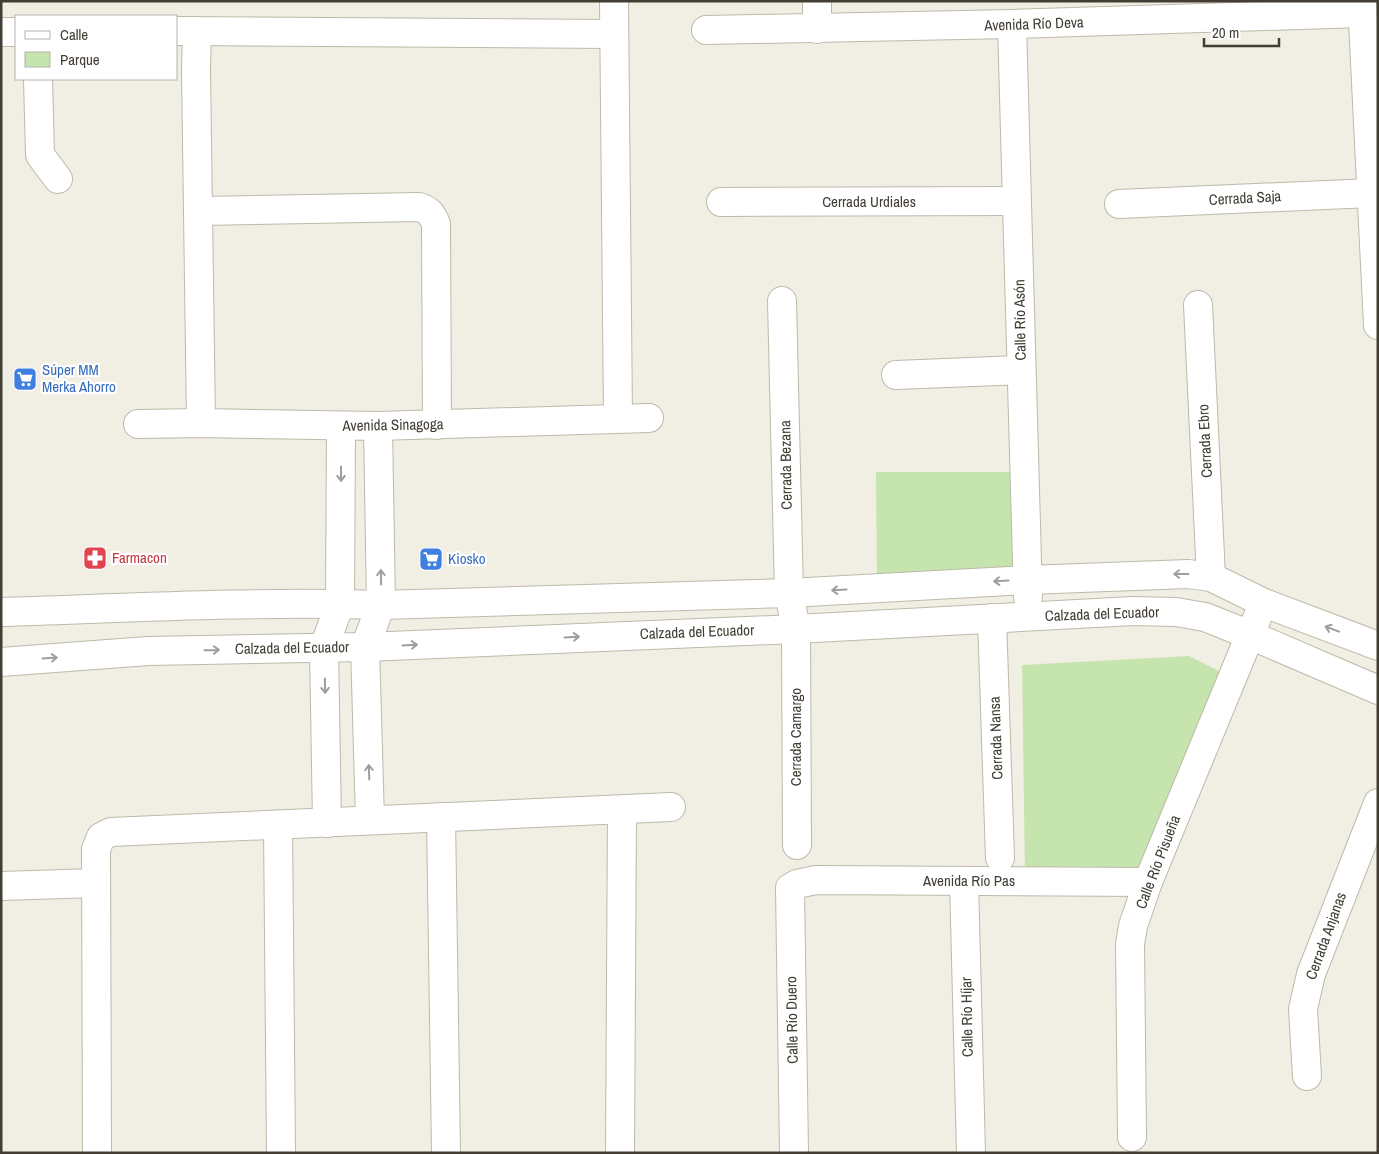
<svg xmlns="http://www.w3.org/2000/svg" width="1379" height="1154" viewBox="0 0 1379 1154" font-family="'Archivo Narrow',sans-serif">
	<rect width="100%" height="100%" fill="#f1eee3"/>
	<g fill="#c6e4ad">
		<path d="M876,472H1011L1016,583L877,587Z"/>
		<path d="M1189,656L1223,673L1145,872L1025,874L1022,665Z"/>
	</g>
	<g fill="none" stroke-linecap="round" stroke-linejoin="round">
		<g stroke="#beb9aa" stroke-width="30">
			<g id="minor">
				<path d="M614,1L618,418"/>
				<path d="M1362,1L1378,325"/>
				<path d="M1012,24L1028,597"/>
				<path d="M817,29V1"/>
				<path d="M706,30L1012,24L1362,13"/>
				<path d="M176,31L614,34"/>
				<path d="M197,31L196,70L201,423"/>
				<path d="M1,32H16"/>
				<path d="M38,79L40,155L58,179"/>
				<path d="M721,202L1017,201"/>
				<path d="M1119,204L1371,193"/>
				<path d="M199,211L419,207C429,210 432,214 436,224L437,425"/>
				<path d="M782,301L789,593L796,629L797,845"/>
				<path d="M1198,305L1211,577"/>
				<path d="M896,375L1021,370"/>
				<path d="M138,424L201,423L378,426L649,418"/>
				<path d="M1,612C128,608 255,601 381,605L789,593L1027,580L1188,574L1211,577L1264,603L1378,646"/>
				<path d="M992,618L1000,858"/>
				<path d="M1,662L148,651L365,647L796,629L1133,611L1176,612L1205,617L1250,635L1378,690"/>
				<path d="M441,817L446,1153"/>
				<path d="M370,820L365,647L381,605L378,426"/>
				<path d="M327,823L324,647L340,604L341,426"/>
				<path d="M278,825L281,1153"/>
				<path d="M964,881L971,1153"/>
				<path d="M1,886L96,883"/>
				<path d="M1307,1076L1303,1009L1311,974L1378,803"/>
				<path d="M1132,1137L1130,944L1133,926L1148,882L1257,618"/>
				<path d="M97,1153L96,849L101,837L111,832L671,807"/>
				<path d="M620,1153L622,810"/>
				<path d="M794,1153L790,888L797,884L816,880L1148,882"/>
			</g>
		</g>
		<use href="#minor" stroke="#fff" stroke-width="28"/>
	</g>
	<defs><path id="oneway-shaft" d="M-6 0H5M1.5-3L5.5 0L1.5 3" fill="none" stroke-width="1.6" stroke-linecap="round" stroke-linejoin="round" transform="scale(1.25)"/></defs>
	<g stroke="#a09e9a">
		<use href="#oneway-shaft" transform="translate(341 474) rotate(90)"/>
		<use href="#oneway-shaft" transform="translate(1181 574) rotate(180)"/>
		<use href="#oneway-shaft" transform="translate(381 577) rotate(-91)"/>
		<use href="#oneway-shaft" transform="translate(1001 581) rotate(177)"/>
		<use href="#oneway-shaft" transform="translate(839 590) rotate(177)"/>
		<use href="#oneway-shaft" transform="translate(1332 629) rotate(-159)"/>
		<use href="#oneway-shaft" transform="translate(572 637) rotate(-3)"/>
		<use href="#oneway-shaft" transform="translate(410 645) rotate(-3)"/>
		<use href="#oneway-shaft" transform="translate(212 650) rotate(-1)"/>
		<use href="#oneway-shaft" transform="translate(50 658) rotate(-4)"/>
		<use href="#oneway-shaft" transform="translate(325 686) rotate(89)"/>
		<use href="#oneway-shaft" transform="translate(369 772) rotate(-92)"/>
	</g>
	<defs>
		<g id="supermarket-square" transform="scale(1.25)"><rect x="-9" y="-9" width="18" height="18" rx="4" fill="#3f7fe0" stroke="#fff"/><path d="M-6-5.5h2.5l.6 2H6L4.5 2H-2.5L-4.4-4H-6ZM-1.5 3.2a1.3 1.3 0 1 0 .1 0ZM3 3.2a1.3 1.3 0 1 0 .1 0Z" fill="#fff"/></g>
		<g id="pharmacy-square" transform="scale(1.25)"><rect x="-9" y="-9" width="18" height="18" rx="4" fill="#e0444e" stroke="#fff"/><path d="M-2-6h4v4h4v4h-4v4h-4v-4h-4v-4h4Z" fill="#fff"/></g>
	</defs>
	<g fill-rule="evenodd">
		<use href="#supermarket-square" x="25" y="379"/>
		<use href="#pharmacy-square" x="95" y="558"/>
		<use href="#supermarket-square" x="431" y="559"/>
	</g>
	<g text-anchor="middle" stroke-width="4.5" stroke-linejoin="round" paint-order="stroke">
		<g font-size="15" fill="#423e34" stroke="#fff">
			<text transform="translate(1034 24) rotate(-2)" y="5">Avenida Río Deva</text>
			<text transform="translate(1245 198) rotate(-3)" y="5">Cerrada Saja</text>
			<text x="869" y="207">Cerrada Urdiales</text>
			<text transform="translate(1020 320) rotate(-91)" y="5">Calle Río Asón</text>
			<text transform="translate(393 425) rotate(-1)" y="5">Avenida Sinagoga</text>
			<text transform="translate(1205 441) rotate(-93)" y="5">Cerrada Ebro</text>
			<text transform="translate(786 465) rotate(-91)" y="5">Cerrada Bezana</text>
			<text transform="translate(1102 614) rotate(-2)" y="5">Calzada del Ecuador</text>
			<text transform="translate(697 632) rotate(-2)" y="5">Calzada del Ecuador</text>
			<text transform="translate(292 648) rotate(-1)" y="5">Calzada del Ecuador</text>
			<text transform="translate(796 737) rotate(-90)" y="5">Cerrada Camargo</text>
			<text transform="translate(996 738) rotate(-92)" y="5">Cerrada Nansa</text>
			<text transform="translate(1158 862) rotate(-69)" y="5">Calle Río Pisueña</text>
			<text x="969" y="886">Avenida Río Pas</text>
			<text transform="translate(1326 936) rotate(-70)" y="5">Cerrada Anjanas</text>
			<text transform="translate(967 1017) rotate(-91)" y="5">Calle Río Híjar</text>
			<text transform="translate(792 1020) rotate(-91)" y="5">Calle Río Duero</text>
		</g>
		<g font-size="15" fill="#366cbe" stroke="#fff" text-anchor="start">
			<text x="42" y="375">Súper MM<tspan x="42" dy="17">Merka Ahorro</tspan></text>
			<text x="448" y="564">Kiosko</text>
		</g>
		<g font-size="15" fill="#be3a42" stroke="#fff" text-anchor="start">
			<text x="112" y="563">Farmacon</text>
		</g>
	</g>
	<rect width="1379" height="1154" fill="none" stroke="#423e34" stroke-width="5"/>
	<rect x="15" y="15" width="162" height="65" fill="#ffffff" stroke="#b3b2ae"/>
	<rect x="25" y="31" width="25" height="8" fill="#ffffff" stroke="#b3b2ae"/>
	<text x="60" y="40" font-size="15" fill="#423e34">Calle</text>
	<rect x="25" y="52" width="25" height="15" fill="#c6e4ad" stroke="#b3b2ae"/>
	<text x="60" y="65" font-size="15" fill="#423e34">Parque</text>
	<path d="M1204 38v8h75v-8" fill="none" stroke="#423e34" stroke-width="2.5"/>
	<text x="1212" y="38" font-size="15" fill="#423e34" stroke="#ffffff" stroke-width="4" paint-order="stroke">20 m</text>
</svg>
